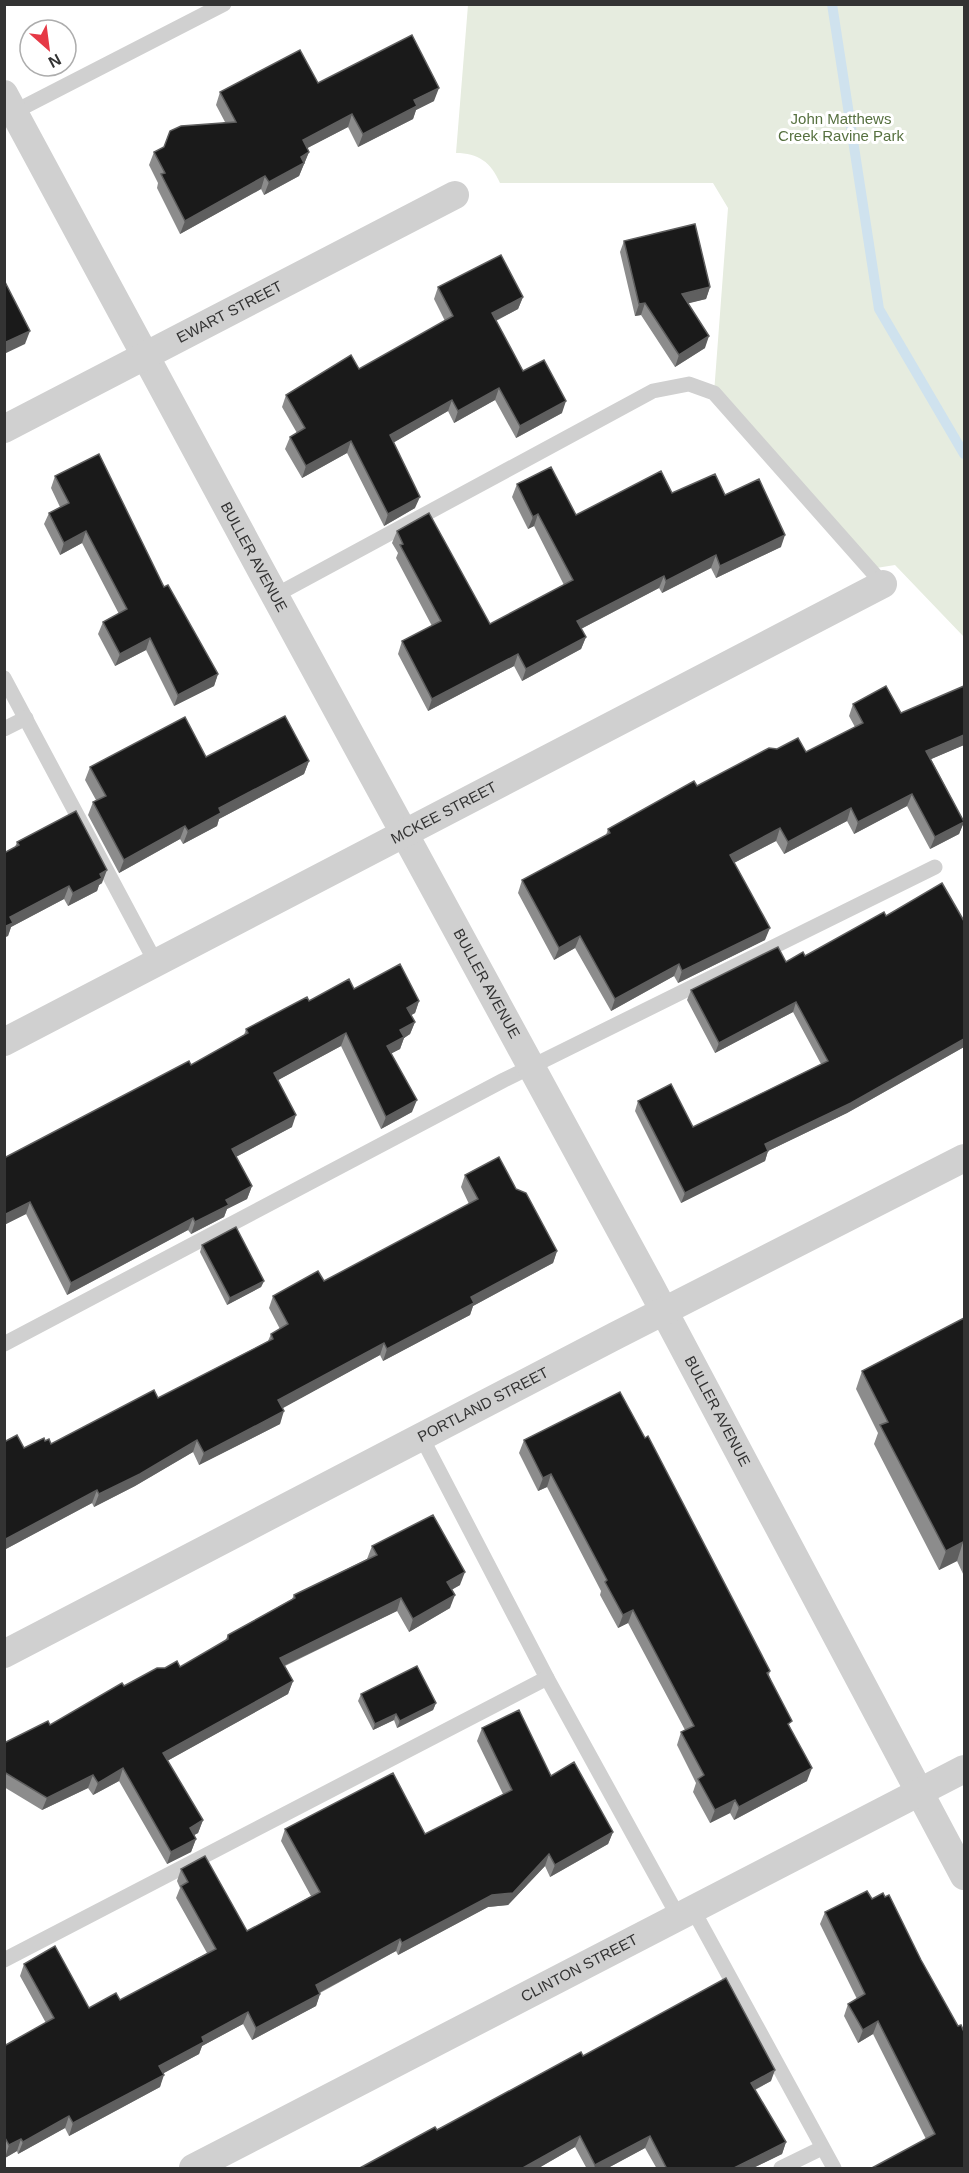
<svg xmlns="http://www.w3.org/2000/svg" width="969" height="2173" viewBox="0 0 969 2173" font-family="Helvetica,sans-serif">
	<rect width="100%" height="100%" fill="#fff"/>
	<path fill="#e6ecdf" d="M468,5H964V637L895,565L870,569L714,393L728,208L713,183H500C491,162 478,153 456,153Z"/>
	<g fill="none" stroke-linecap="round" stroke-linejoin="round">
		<path stroke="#cfe2ee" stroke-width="10" d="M832,4L879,309L964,454"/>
		<g stroke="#d0d0d0" stroke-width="15">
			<path d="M14,112L224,4"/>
			<path d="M274,596L653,391L689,384L714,393L883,584"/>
			<path d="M4,678L156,963"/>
			<path d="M4,729L26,718"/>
			<path d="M4,1344L504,1080L935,867"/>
			<path d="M422,1438L547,1678L678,1916"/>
			<path d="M692,1908L834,2168"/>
			<path d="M4,1960L547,1678"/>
			<path d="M781,2168L822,2148"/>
		</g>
		<g stroke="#d0d0d0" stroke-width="28">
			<path id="s1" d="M4,94C216,492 435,886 649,1283C755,1480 858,1679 964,1876"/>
			<path id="s2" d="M4,429L455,195"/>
			<path id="s3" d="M4,1042L883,584"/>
			<path id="s4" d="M4,1654L615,1336L964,1158"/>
			<path id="s5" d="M193,2168L964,1769"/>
		</g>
	</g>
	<g fill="#8c8c8c">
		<path d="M318,83L434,101L416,110L413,119L358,147L348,127L307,148L309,152L299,176L264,195L261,189L180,234L157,188L158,183L149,165L154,152L225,122L216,105L220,92Z"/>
		<path d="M624,241L710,287L706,299L688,303L705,348L675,367L641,315L635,316L620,252Z"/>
		<path d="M438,287L523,297L518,309L496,321L523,371L562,413L516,438L495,400L454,423L448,411L394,442L415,508L384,526L347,453L302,478L285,449L290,437L297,433L282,407L286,395L359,369L445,321L434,299Z"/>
		<path d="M55,476L164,587L218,674L214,686L174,706L146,650L115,666L98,634L103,622L119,614L82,543L60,555L44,524L49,513L60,507L51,488Z"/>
		<path d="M517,484L576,515L672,493L725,495L781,547L716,578L711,568L662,593L659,588L581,629L586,637L581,649L522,681L514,666L428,711L398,654L402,641L432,626L396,558L398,553L392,543L397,531L490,624L564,585L534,526L528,529L512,497Z"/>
		<path d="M964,686V745L931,759L964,822L959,834L930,849L907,806L854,834L847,821L784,854L776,841L734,863L765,940L678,983L674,976L611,1011L575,948L554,960L518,893L522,880L606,835L608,829L697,786L777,749L806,752L855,727L849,716L853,704L901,713Z"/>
		<path d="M206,757L309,761L304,774L219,819L217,826L183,844L180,839L119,873L88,815L93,802L96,800L85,780L90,767Z"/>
		<path d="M17,842L102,883L99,885L97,891L68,906L64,899L11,927L8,936L15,847Z"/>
		<path d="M886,916L964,921V1047L847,1113L768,1151L765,1161L681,1203L635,1111L638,1101L693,1127L821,1064L793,1012L715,1053L687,1000L691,990L805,956Z"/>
		<path d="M354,989L419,1001L415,1013L411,1015L415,1022L410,1034L404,1038L400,1049L391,1053L412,1112L381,1129L341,1046L278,1080L292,1127L236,1157L252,1186L247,1199L227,1209L224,1217L191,1234L188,1230L67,1295L26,1214L4,1225V1158L191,1065L244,1035L246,1029L309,1001Z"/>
		<path d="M465,1175L516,1189L557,1251L553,1263L473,1306L470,1315L383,1361L380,1355L282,1408L280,1424L199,1465L193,1452L135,1486L94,1507L92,1503L4,1550V1442L24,1448L45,1441L51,1444L158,1398L268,1341L271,1334L280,1329L269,1308L273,1296L324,1281L469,1204L461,1187Z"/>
		<path d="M202,1245L264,1281L261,1287L227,1305L200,1252Z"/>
		<path d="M964,1318V1576L957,1561L939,1570L874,1444L878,1433L856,1389L862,1371Z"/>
		<path d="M524,1440L770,1671L769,1675L790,1727L807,1781L734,1820L730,1813L710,1823L693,1792L696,1783L677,1745L681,1732L685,1730L628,1623L618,1628L600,1595L601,1591L547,1487L538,1491L519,1453Z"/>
		<path d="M372,1546L460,1585L452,1589L450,1608L409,1632L397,1611L285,1666L293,1681L288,1694L167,1761L203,1820L198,1833L194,1835L196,1839L191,1852L167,1864L119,1781L93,1795L88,1788L42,1810L4,1787V1743L50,1725L124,1686L180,1667L225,1641L228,1635L292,1599L294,1595L367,1559Z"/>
		<path d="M361,1694L436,1703L433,1710L397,1728L394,1720L373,1730L358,1701Z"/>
		<path d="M482,1728L551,1776L613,1832L608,1844L550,1877L545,1866L508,1905L488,1907L398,1955L396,1951L320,1993V1994L316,2006L252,2040L243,2024L202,2046L199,2054L163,2073L160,2087L69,2136L65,2128L18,2154L17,2151L5,2158L4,2046L46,2023L20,1976L24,1964L89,2008L120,2000L207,1953L176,1898L180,1888L177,1881L181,1869L247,1931L311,1896L281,1841L285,1829L425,1834L503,1794L477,1741Z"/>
		<path d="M872,1899L921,1960L958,2026L964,2169L926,2139L873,2034L858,2043L844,2016L848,2004L857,1999L820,1924L825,1912Z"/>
		<path d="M583,2056L771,2081L755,2090L786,2142L782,2154L751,2169H657L645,2148L606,2169H587L575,2147L537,2169H358Z"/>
	</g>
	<g fill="#5f5f5f">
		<path d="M439,88L434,101L416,110L413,119L358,147L363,134L414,100Z"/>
		<path d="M352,114L348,127L298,153L303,140Z"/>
		<path d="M309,152L299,176L264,195L269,182L301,157Z"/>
		<path d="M265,176L261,189L180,234L185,221Z"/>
		<path d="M710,287L706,299L678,306L682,294Z"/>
		<path d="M523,297L518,309L487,325L492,313Z"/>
		<path d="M645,303L641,315L635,316L639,304Z"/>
		<path d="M30,331L25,344L4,354V343Z"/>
		<path d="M709,336L705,348L675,367L679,355Z"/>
		<path d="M499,388L495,400L454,423L458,411Z"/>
		<path d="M452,400L448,411L386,447L390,435Z"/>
		<path d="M566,401L562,413L516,438L520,426Z"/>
		<path d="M351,441L347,453L302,478L306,466Z"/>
		<path d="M420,497L415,508L384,526L388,514Z"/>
		<path d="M538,514L534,526L528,529L533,517Z"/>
		<path d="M86,531L82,543L60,555L64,543Z"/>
		<path d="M785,535L781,547L716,578L720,566Z"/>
		<path d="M716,555L711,568L662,593L666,581Z"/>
		<path d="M664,576L659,588L573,633L577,621Z"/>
		<path d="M586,637L581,649L522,681L526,669Z"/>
		<path d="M150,638L146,650L115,666L120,654Z"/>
		<path d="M518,654L514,666L428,711L432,699Z"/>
		<path d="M218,674L214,686L174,706L178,695Z"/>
		<path d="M964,735V745L922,763L926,751Z"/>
		<path d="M309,761L304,774L219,819L217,826L183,844L188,831L219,808Z"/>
		<path d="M912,794L907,806L854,834L858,822Z"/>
		<path d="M851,808L847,821L784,854L788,842Z"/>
		<path d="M964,822L959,834L930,849L935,837Z"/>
		<path d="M185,826L180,839L119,873L124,860Z"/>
		<path d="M780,828L776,841L726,867L730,855Z"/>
		<path d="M107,870L102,883L99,885L97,891L68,906L73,893Z"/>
		<path d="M69,886L64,899L11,927L8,936L4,938V927L10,917Z"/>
		<path d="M770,928L765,940L678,983L682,971Z"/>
		<path d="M580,936L575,948L554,960L559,948Z"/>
		<path d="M679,964L674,976L611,1011L615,999Z"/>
		<path d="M419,1001L415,1013L403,1020L407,1008Z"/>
		<path d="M796,1002L793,1012L715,1053L719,1043Z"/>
		<path d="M415,1022L410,1034L404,1038L400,1049L383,1058L387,1046L400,1030Z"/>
		<path d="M346,1033L341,1046L269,1085L274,1073Z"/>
		<path d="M964,1039V1047L847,1113L768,1151L765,1161L681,1203L685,1193L765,1144Z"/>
		<path d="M417,1100L412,1112L381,1129L386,1117Z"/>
		<path d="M296,1115L292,1127L228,1161L232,1149Z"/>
		<path d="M252,1186L247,1199L227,1209L224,1217L191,1234L195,1222L226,1200Z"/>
		<path d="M30,1202L26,1214L4,1225V1215Z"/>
		<path d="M193,1218L188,1230L67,1295L71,1283Z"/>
		<path d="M557,1251L553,1263L473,1306L470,1315L383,1361L387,1349L471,1297Z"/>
		<path d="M264,1281L261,1287L227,1305L230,1298Z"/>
		<path d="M384,1343L380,1355L274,1413L278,1400Z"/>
		<path d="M284,1411L280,1424L199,1465L204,1453Z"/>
		<path d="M197,1440L193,1452L135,1486L94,1507L99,1494Z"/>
		<path d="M551,1474L547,1487L538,1491L543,1478Z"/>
		<path d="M97,1490L92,1503L4,1550V1540Z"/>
		<path d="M963,1542L957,1561L939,1570L946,1551Z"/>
		<path d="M465,1572L460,1585L443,1595L447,1582Z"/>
		<path d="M455,1595L450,1608L409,1632L413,1619Z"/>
		<path d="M401,1598L397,1611L275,1670L280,1658Z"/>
		<path d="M633,1610L628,1623L618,1628L623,1615Z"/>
		<path d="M293,1681L288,1694L158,1766L163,1753Z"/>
		<path d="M436,1703L433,1710L397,1728L400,1721Z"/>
		<path d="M396,1714L394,1720L373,1730L375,1724Z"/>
		<path d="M123,1768L119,1781L93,1795L98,1783Z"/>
		<path d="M812,1768L807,1781L734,1820L739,1807Z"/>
		<path d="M93,1775L88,1788L42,1810L47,1798Z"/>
		<path d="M735,1800L730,1813L710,1823L715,1810Z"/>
		<path d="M203,1820L198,1833L185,1840L190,1828Z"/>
		<path d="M613,1832L608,1844L550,1877L555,1865Z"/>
		<path d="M196,1839L191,1852L167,1864L171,1852Z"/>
		<path d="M549,1854L545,1866L508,1905L488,1907L398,1955L402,1943Z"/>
		<path d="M400,1939L396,1951L311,1997L316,1985Z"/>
		<path d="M320,1994L316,2006L252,2040L256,2028Z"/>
		<path d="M248,2012L243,2024L202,2046L199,2054L155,2078L159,2066L202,2037Z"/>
		<path d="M878,2021L873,2034L858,2043L863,2030Z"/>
		<path d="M775,2070L771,2081L746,2094L751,2083Z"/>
		<path d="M164,2075L160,2087L69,2136L73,2123Z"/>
		<path d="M69,2116L65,2128L18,2154L23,2142Z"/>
		<path d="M580,2136L575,2147L537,2169H521Z"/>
		<path d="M650,2136L645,2148L606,2169H594L595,2165Z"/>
		<path d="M21,2139L17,2151L5,2158L9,2145Z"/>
		<path d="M786,2142L782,2154L751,2169H732Z"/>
	</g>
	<g fill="#1a1a1a" stroke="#5f5f5f" stroke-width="1.5">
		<path d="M412,35L439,88L414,100L417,106L363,134L352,114L303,140L309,152L301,157L304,163L269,182L265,176L185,221L161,174L165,173L154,152L164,147L170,131L181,126L236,122L220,92L300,50L318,83Z"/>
		<path d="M695,224L710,287L682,294L709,336L679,355L645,303L639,304L624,241Z"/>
		<path d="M501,255L523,297L492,313L523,371L544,360L566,401L520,426L499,388L458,411L452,400L390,435L420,497L388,514L351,441L306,466L290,437L305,428L286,395L351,355L359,369L453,316L438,287Z"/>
		<path d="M4,280L30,331L4,343Z"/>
		<path d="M99,454L164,587L168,585L218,674L178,695L150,638L120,654L103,622L127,609L86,531L64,543L49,513L69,503L55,476Z"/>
		<path d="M551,467L576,515L661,471L672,493L715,474L725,495L759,479L785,535L720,566L716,555L666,581L664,576L577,621L586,637L526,669L518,654L432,699L402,641L441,621L400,545L403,544L397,531L429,513L490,624L573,580L538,514L533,517L517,484Z"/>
		<path d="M886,686L901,713L964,686V735L926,751L964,822L935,837L912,794L858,822L851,808L788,842L780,828L730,855L770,928L682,971L679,964L615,999L580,936L559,948L522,880L610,833L608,829L694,781L697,786L769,748L777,749L798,738L806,752L863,723L853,704Z"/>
		<path d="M285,716L309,761L219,808L221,813L188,831L185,826L124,860L93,802L106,796L90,767L185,717L206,757Z"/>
		<path d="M76,811L107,870L100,874L102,878L73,893L69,886L10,917L13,923L4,927V853L19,845L17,842Z"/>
		<path d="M942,883L964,921V1039L851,1103L765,1144L768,1151L685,1193L638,1101L671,1084L693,1127L828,1061L796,1002L719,1043L691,990L778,947L786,962L803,952L805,956L884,912L886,916Z"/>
		<path d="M400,964L419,1001L407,1008L415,1022L400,1030L404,1037L387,1046L417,1100L386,1117L346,1033L274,1073L296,1115L232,1149L252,1186L226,1200L229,1205L195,1222L193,1218L71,1283L30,1202L4,1215V1158L189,1061L191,1065L248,1033L246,1029L307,997L309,1001L349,979L354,989Z"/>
		<path d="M499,1157L516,1189L526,1193L557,1251L471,1297L474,1303L387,1349L384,1343L278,1400L284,1411L204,1453L197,1440L140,1474L99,1494L97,1490L4,1540V1442L17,1435L24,1448L44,1438L45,1441L49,1439L51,1444L154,1390L158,1398L273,1339L271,1334L288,1324L273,1296L318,1271L324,1281L478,1199L465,1175Z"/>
		<path d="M236,1227L264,1281L230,1298L202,1245Z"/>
		<path d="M964,1318V1544L963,1542L946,1551L880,1425L888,1422L862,1371Z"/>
		<path d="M620,1392L645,1438L648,1436L770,1671L767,1673L792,1721L788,1724L812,1768L739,1807L735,1800L715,1810L698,1779L704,1775L681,1732L694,1726L633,1610L623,1615L605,1582L607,1580L551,1474L543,1478L524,1440Z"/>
		<path d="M433,1515L465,1572L447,1582L455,1595L413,1619L401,1598L280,1658L293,1681L163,1753L203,1820L190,1828L196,1839L171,1852L123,1768L98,1783L93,1775L47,1798L4,1772V1743L48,1721L50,1725L122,1683L124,1686L157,1668H165L177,1661L180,1667L228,1639V1635L295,1598L294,1595L377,1555L372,1546Z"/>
		<path d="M417,1666L436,1703L400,1721L396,1714L375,1724L361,1694Z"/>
		<path d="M519,1710L551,1776L574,1762L613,1832L555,1865L549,1854L513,1893L492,1895L402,1943L400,1939L316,1985L320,1994L256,2028L248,2012L202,2037L204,2042L159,2066L164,2075L73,2123L69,2116L23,2142L21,2139L9,2145L4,2136V2046L54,2018L24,1964L55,1946L89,2008L116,1993L120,2000L216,1949L181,1886L188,1882L181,1869L205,1856L247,1931L320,1892L285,1829L393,1773L425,1834L512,1790L482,1728Z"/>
		<path d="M867,1891L872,1899L883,1893L885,1897L889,1895L921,1960L958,2026L961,2025L964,2032V2169H870L935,2134L878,2021L863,2030L848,2004L865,1994L825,1912Z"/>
		<path d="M726,1978L775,2070L751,2083L786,2142L732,2169H667L650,2136L595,2165L580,2136L521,2169H358L435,2127L437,2130L581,2052L583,2056Z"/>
	</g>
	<g text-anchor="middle" stroke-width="6" stroke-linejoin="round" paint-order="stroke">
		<g font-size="15" fill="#56703f" stroke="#fff">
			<text x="841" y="124">John Matthews<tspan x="841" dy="17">Creek Ravine Park</tspan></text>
		</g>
		<g font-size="15" fill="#333" stroke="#fff">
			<text dy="5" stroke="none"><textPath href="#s2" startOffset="254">EWART STREET</textPath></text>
			<text dy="5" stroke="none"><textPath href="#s1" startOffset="526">BULLER AVENUE</textPath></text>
			<text dy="5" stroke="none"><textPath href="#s3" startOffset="496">MCKEE STREET</textPath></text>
			<text dy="5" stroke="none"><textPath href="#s1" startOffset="1012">BULLER AVENUE</textPath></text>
			<text dy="5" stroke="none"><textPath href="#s4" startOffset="540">PORTLAND STREET</textPath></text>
			<text dy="5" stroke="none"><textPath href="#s1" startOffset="1498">BULLER AVENUE</textPath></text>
			<text dy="5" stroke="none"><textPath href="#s5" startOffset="435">CLINTON STREET</textPath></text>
		</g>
	</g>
	<rect width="969" height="2173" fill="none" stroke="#333333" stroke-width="12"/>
	<g transform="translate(48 48) rotate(152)"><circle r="28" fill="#ffffff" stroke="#adadad" stroke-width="1.5"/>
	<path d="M0-4.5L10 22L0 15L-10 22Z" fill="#e63946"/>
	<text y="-9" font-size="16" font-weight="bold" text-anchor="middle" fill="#333333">N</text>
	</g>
</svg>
